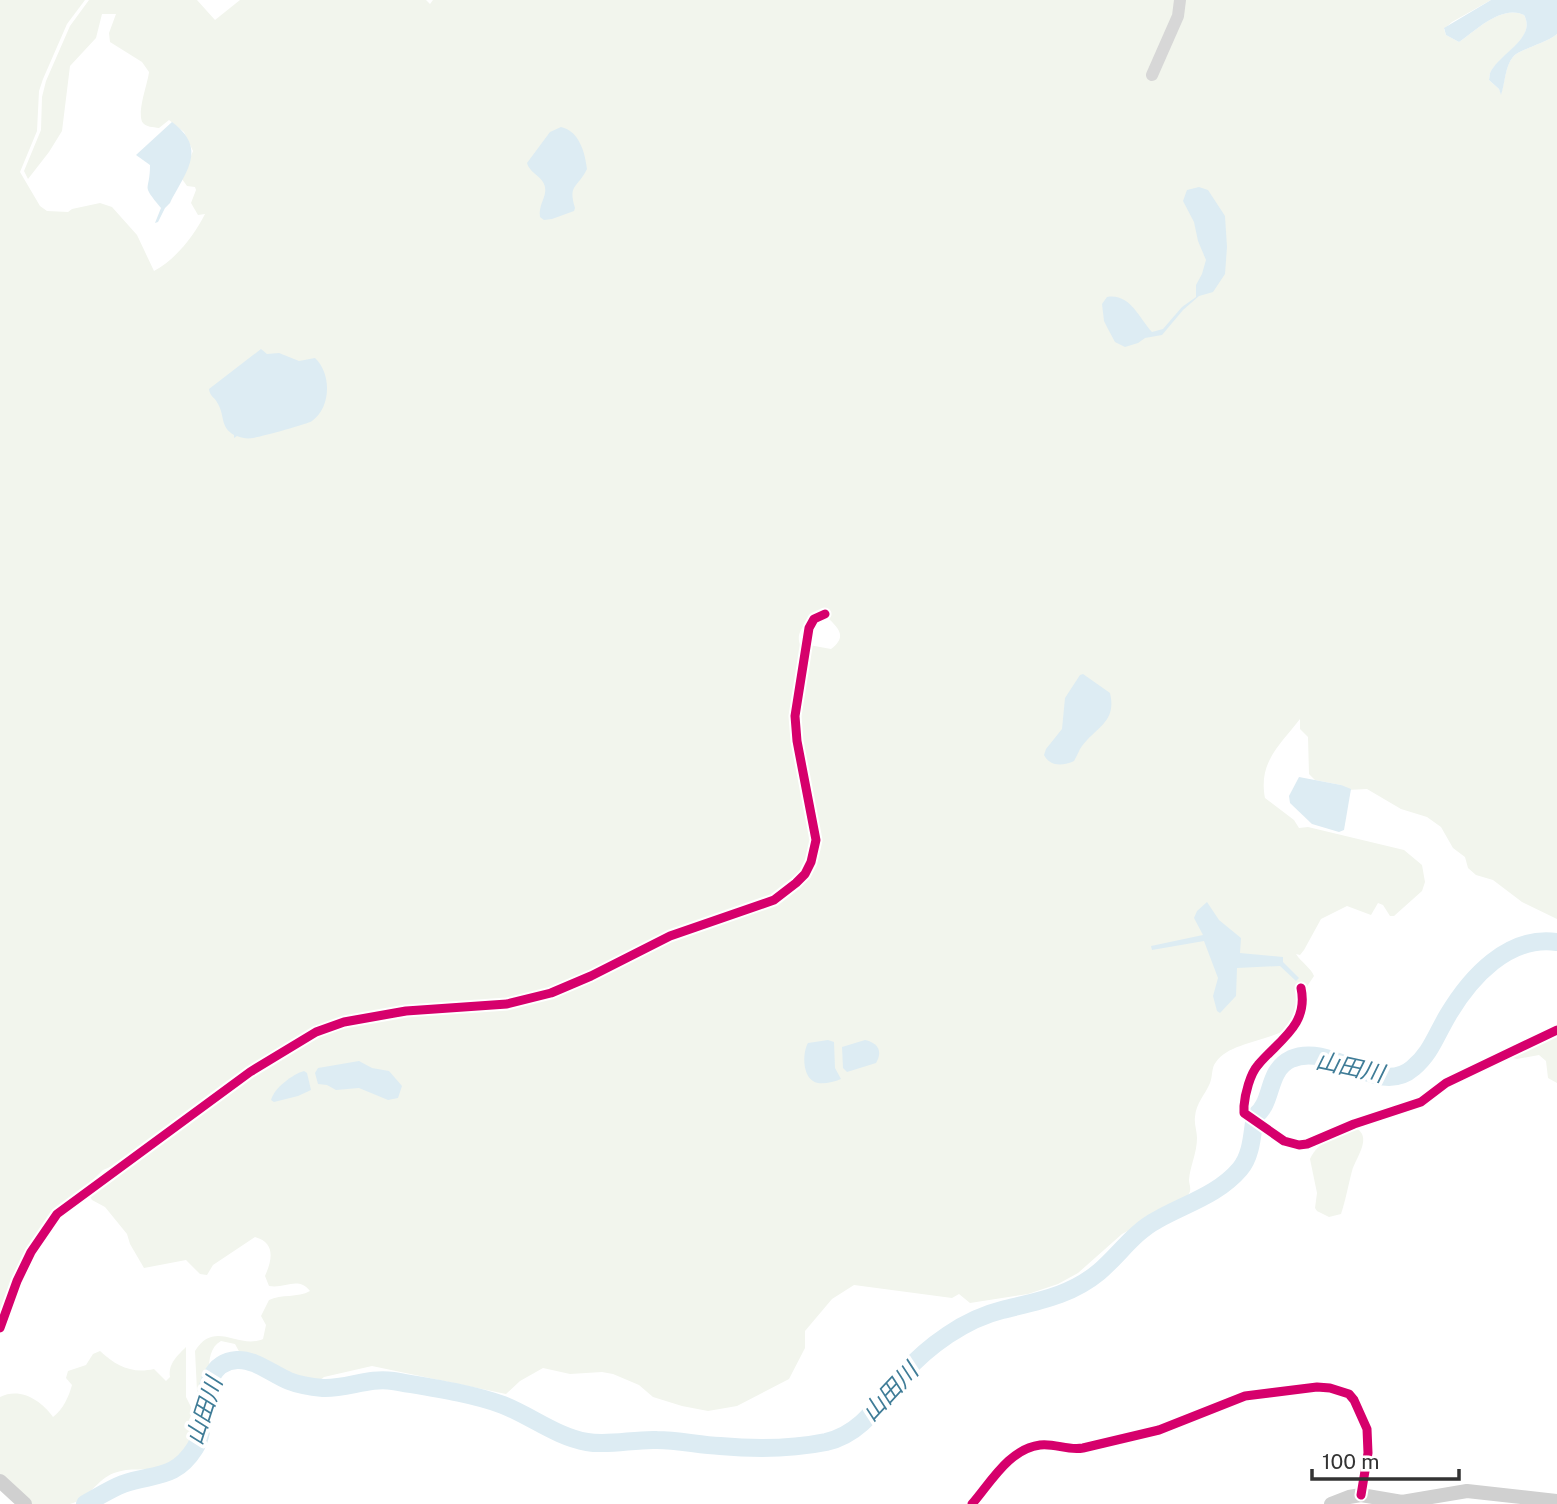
<svg xmlns="http://www.w3.org/2000/svg" width="1557" height="1504" viewBox="0 0 1557 1504" font-family="'Public Sans','Noto Sans JP',sans-serif">
	<rect width="100%" height="100%" fill="#fff"/>
	<g fill="#f2f5ed" fill-rule="evenodd">
		<path d="M0,0H85L67,24L43,79L39,91L37,131L20,172L40,206L47,211L68,212L72,209L100,203L112,207L137,235L154,271C176,259 194,236 205,214L198,215L191,203L196,190L195,187L187,186L182,179L193,151L184,132L169,120L159,128C153,127 146,127 143,123C136,114 148,83 149,72L142,62L110,42L109,33L116,14H102L96,38L70,66L62,131L49,152L28,179L24,171L41,130L42,97L46,81L70,26L89,0H197L215,20L240,0H426L430,4L433,0H1491L1452,22L1444,29L1446,35L1459,42C1475,31 1502,4 1524,15C1537,38 1499,55 1490,73L1489,80L1499,89L1501,94C1505,83 1505,66 1513,57C1519,49 1545,44 1557,34V919L1522,902L1493,880L1476,875L1468,868L1465,857L1453,848L1441,827L1427,817L1401,809L1367,789L1347,790L1341,785L1315,780L1309,774L1308,737L1300,729V719C1280,745 1258,762 1265,798L1294,820L1299,828L1308,827L1404,850L1422,865L1425,882L1422,891L1394,916H1390L1383,905L1378,903L1371,915L1347,906L1321,919L1304,950L1300,955L1296,954C1301,962 1311,968 1314,976L1306,988L1300,990C1314,1047 1237,1032 1216,1062C1211,1068 1213,1076 1210,1083C1205,1095 1196,1103 1195,1117C1194,1124 1197,1131 1197,1138C1197,1153 1190,1166 1189,1180C1189,1184 1191,1187 1190,1191C1190,1192 1186,1199 1185,1200L1122,1234L1078,1273L1058,1284L1028,1294L970,1303L959,1294L952,1298L854,1285L832,1299L805,1331V1348L789,1379L737,1406L708,1411L682,1406L653,1397L639,1385L613,1374L602,1372L570,1374L543,1368L520,1381L506,1394L372,1366L324,1377L320,1380L319,1389L312,1390L265,1374L241,1355L235,1344L221,1341C206,1349 209,1372 209,1388L208,1390L197,1391L195,1351C215,1319 238,1350 263,1339L266,1325L261,1316L269,1300C281,1294 298,1298 310,1291C298,1276 285,1289 269,1286L265,1276C272,1260 276,1243 255,1237L213,1265L207,1275L200,1274L186,1260L144,1268L130,1244L127,1234L105,1207L92,1200L88,1193L235,1087L229,1085L124,1161L103,1170L84,1189L52,1213L34,1237L0,1320ZM819,612L827,613V617C838,628 848,636 831,649L809,645L797,714L799,740L818,821V840L817,852L808,874L793,890L773,903L662,942L577,986L534,1001L507,1006L407,1014L359,1022L294,1042C357,1000 439,1014 510,1000C568,990 617,955 671,933C708,918 764,909 792,880C800,872 809,861 812,850C820,818 793,756 793,719C792,698 800,677 801,656C802,650 800,646 799,641C797,628 811,618 819,612Z"/>
		<path d="M1557,1033V1083L1548,1078L1546,1061L1539,1055L1517,1059L1513,1058L1518,1050Z"/>
		<path d="M1354,1127C1374,1136 1356,1157 1352,1171C1348,1186 1346,1199 1341,1214L1329,1217L1317,1211L1315,1208L1317,1193L1310,1159C1318,1142 1337,1134 1354,1127Z"/>
		<path d="M186,1347V1397L193,1411L189,1420C203,1440 183,1463 162,1468C146,1471 130,1467 114,1473C97,1479 88,1500 70,1504C59,1504 44,1504 32,1504L0,1475V1397C20,1387 41,1400 53,1417C63,1410 69,1396 72,1385L66,1378L68,1371L86,1365L93,1354L100,1351C116,1366 132,1374 154,1369L166,1381L170,1377C168,1364 177,1356 186,1347Z"/>
	</g>
	<g fill="#ddecf3">
		<path d="M1491,0H1557V34C1545,44 1519,49 1513,57C1505,66 1505,84 1501,95L1499,89L1489,80L1490,73C1499,54 1537,38 1524,15C1502,4 1475,31 1459,42L1446,35L1444,28Z"/>
		<path d="M172,122C208,149 186,171 170,203L165,208L158,222L155,223L161,208C140,182 150,194 150,165L136,155Z"/>
		<path d="M561,127C579,131 585,152 587,169C577,189 568,184 575,208L574,211L552,219L544,220L540,217C538,205 547,197 545,187C543,176 530,174 527,163L550,132Z"/>
		<path d="M1199,187L1208,190L1225,216L1227,247L1225,274L1213,292L1199,296L1183,310L1162,335L1145,338L1138,343L1125,347L1115,342L1108,329L1104,321L1102,304L1107,297C1130,293 1139,318 1152,332L1163,329L1182,307L1196,297V285L1202,274L1206,260L1198,241L1194,222L1183,201L1187,190Z"/>
		<path d="M261,349L267,354L279,353L299,361L315,358C332,374 331,408 312,421C308,424 260,437 253,438C247,439 242,438 237,436L234,438V435C220,427 225,416 218,404C215,397 210,397 209,389Z"/>
		<path d="M1083,674L1110,693C1117,722 1096,727 1082,746C1079,750 1077,756 1074,761C1064,766 1050,767 1044,755L1046,749L1062,729L1065,698L1080,675Z"/>
		<path d="M1299,777L1341,785L1351,789L1344,830L1339,832L1312,824L1290,803L1289,796Z"/>
		<path d="M1207,902L1219,920L1241,938L1240,953L1283,957V962L1299,978L1296,981L1280,966L1237,968L1236,996L1220,1013L1217,1011L1213,996L1218,978L1204,941L1152,950L1151,946L1203,935L1194,918L1197,911Z"/>
		<path d="M828,1040L834,1042L835,1068L841,1079C834,1082 825,1084 818,1083C802,1080 802,1053 808,1043Z"/>
		<path d="M865,1040C878,1043 883,1051 876,1063L847,1072L843,1068L842,1047Z"/>
		<path d="M359,1061L372,1068L389,1071L402,1086L398,1098L388,1100L359,1088L336,1090L327,1085L318,1084L315,1073L318,1068Z"/>
		<path d="M304,1071L307,1073L311,1090L298,1096L274,1102L271,1100C274,1088 293,1074 304,1071Z"/>
	</g>
	<g fill="none" stroke-linecap="round" stroke-linejoin="round">
		<path stroke="#ddecf3" stroke-width="18" d="M85,1504C98,1497 110,1489 123,1484C154,1473 175,1480 195,1448C211,1423 194,1363 237,1360C255,1359 272,1374 289,1381C299,1385 312,1387 323,1388C347,1389 369,1377 393,1381C427,1387 471,1393 503,1405C531,1416 557,1437 587,1442C609,1446 634,1439 657,1440C678,1440 699,1445 720,1446C754,1449 792,1449 826,1442C864,1433 879,1402 903,1374C928,1346 965,1319 1002,1310C1038,1301 1070,1296 1099,1272C1119,1255 1134,1232 1157,1220C1185,1204 1218,1195 1240,1169C1252,1155 1252,1133 1255,1116C1274,1102 1266,1071 1291,1059C1331,1041 1379,1098 1413,1068C1431,1053 1436,1035 1448,1015C1470,978 1508,935 1557,942"/>
		<g stroke="#d7d7d7" stroke-width="10">
			<path d="M1301,988C1309,1025 1279,1040 1258,1065C1250,1074 1245,1094 1244,1106V1113L1284,1141L1299,1145L1307,1144L1354,1124L1421,1102L1446,1083L1557,1030"/>
			<path d="M0,1328L17,1281L31,1252L57,1214L250,1072L316,1032L344,1022L406,1011L507,1004L551,993L591,976L670,936L774,900L796,883L805,874L811,862L816,840L797,741L795,716L809,628L814,619L825,614"/>
			<path d="M972,1504C991,1482 1009,1449 1040,1445C1055,1443 1068,1451 1083,1448L1159,1430L1245,1396L1317,1387L1330,1388L1349,1394L1354,1400L1367,1429L1368,1453L1361,1495"/>
		</g>
		<path stroke="#d7d7d7" stroke-width="12" d="M1152,75L1178,16L1180,0"/>
		<g stroke="#d0d0d0" stroke-width="14">
			<path d="M0,1481L25,1504"/>
			<path d="M1331,1504L1349,1497L1361,1495L1402,1502L1467,1491L1557,1501"/>
		</g>
		<g stroke="#fff" stroke-width="13">
			<g id="cycleway">
				<path d="M1301,988C1309,1025 1279,1040 1258,1065C1250,1074 1245,1094 1244,1106V1113L1284,1141L1299,1145L1307,1144L1354,1124L1421,1102L1446,1083L1557,1030"/>
				<path d="M0,1328L17,1281L31,1252L57,1214L250,1072L316,1032L344,1022L406,1011L507,1004L551,993L591,976L670,936L774,900L796,883L805,874L811,862L816,840L797,741L795,716L809,628L814,619L825,614"/>
				<path d="M972,1504C991,1482 1009,1449 1040,1445C1055,1443 1068,1451 1083,1448L1159,1430L1245,1396L1317,1387L1330,1388L1349,1394L1354,1400L1367,1429L1368,1453L1361,1495"/>
			</g>
		</g>
		<use href="#cycleway" stroke="#d6006c" stroke-width="9"/>
	</g>
	<g text-anchor="middle" stroke-width="7" stroke-linejoin="round" paint-order="stroke">
		<g font-size="23" font-style="italic" fill="#3f7c97" stroke="#fff">
			<text transform="translate(1350 1067) rotate(12)" y="8">山田川</text>
			<text transform="translate(890 1392) rotate(-47)" y="8">山田川</text>
			<text transform="translate(204 1411) rotate(-72)" y="8">山田川</text>
		</g>
	</g>
	<path d="M1312 1469v10h147v-10" fill="none" stroke="#333333" stroke-width="3.5"/>
	<text x="1322" y="1469" font-size="21" fill="#333333" stroke="#ffffff" stroke-width="5" paint-order="stroke">100 m</text>
</svg>
